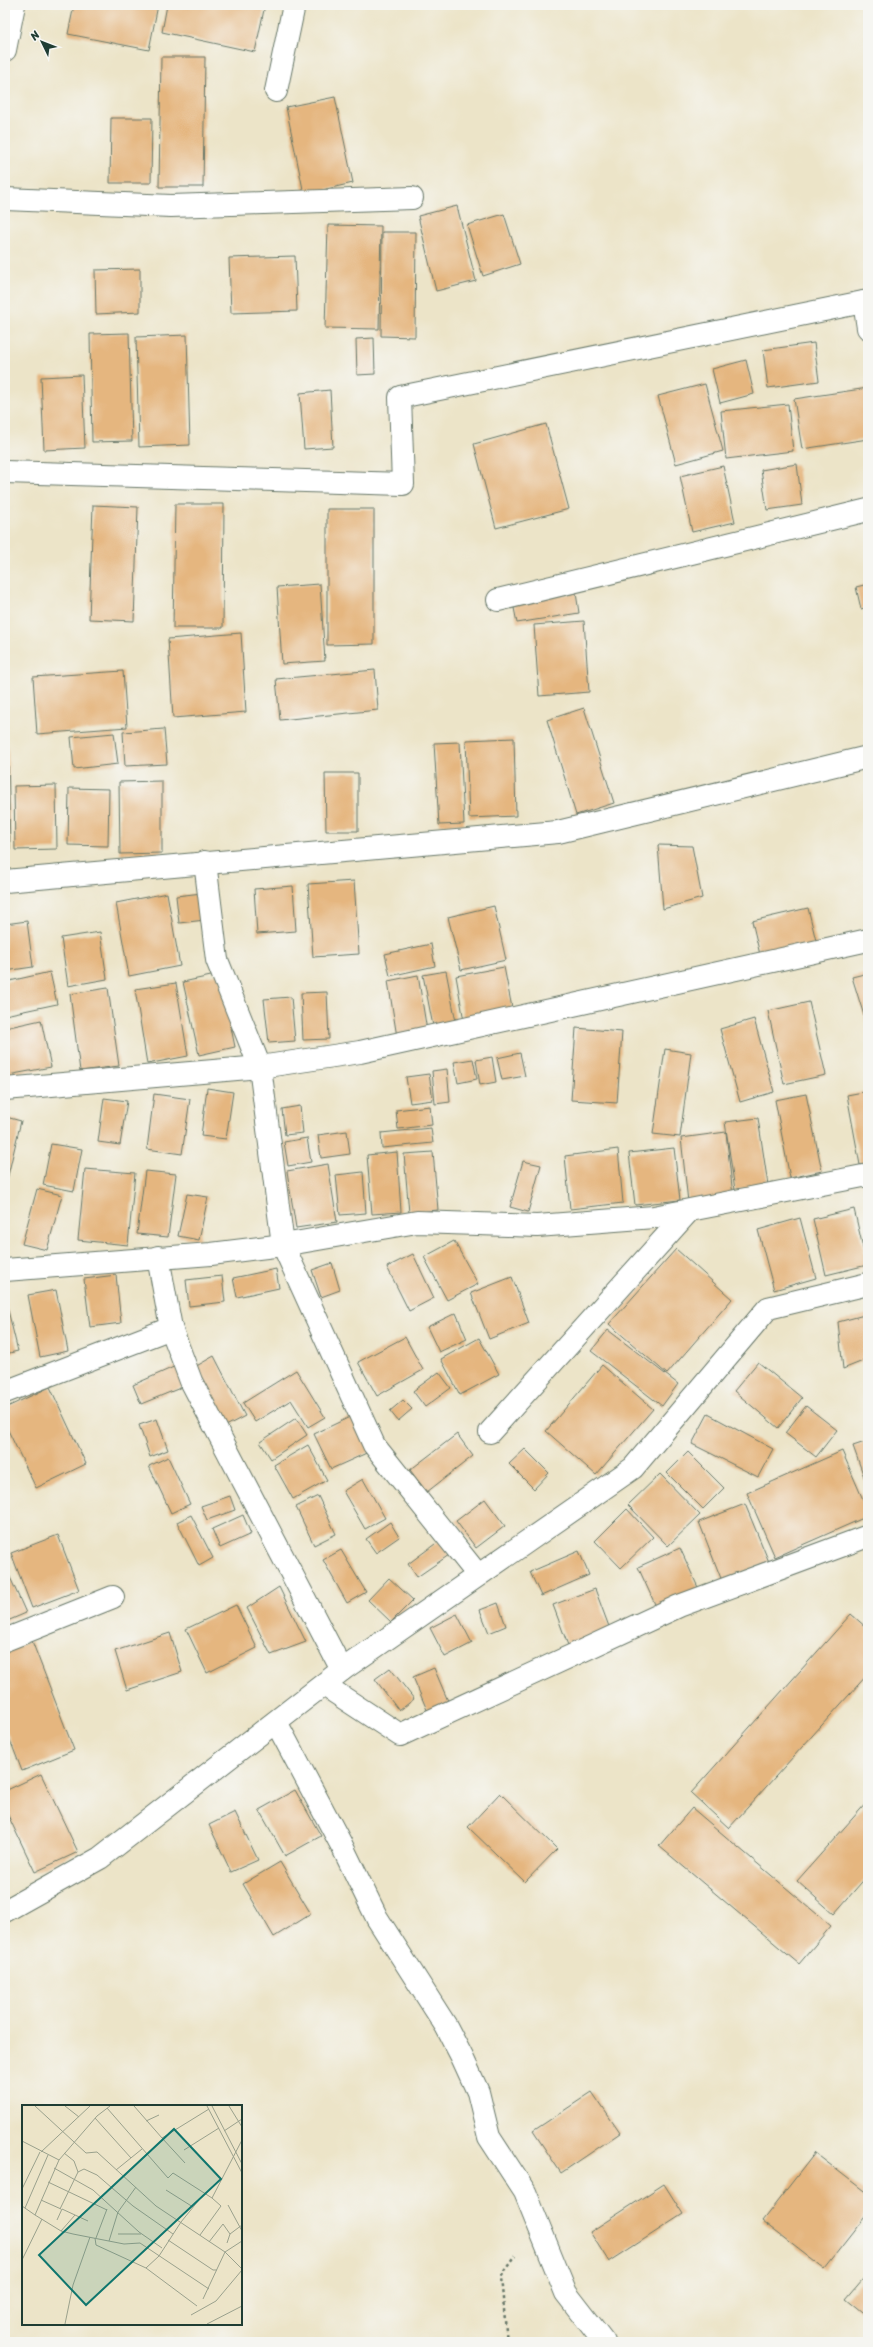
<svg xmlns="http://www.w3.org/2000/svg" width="873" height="2347" viewBox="0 0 873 2347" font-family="Sriracha,sans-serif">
	<rect width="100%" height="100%" fill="#f6f6f2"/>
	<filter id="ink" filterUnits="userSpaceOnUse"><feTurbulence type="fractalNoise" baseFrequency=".025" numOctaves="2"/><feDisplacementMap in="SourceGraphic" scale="8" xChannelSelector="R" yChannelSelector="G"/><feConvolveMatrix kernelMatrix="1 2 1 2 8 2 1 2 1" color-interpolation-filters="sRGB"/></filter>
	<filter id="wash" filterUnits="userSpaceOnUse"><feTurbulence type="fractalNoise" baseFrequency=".012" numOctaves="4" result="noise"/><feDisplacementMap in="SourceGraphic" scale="16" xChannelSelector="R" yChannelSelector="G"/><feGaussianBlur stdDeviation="0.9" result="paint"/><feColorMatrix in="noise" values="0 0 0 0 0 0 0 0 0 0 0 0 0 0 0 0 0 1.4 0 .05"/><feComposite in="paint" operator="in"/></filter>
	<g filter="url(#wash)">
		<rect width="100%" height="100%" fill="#ece4c8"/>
		<g id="blocks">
			<g fill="#e5b67f">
				<path d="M74,5H158L149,50L68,34Z"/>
				<path d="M167,5H265L255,52L162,32Z"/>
				<path d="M161,57H205L203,187H159Z"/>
				<path d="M335,97L353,183L304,194L286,107Z"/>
				<path d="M111,118H152L151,183H110Z"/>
				<path d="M457,206L476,281L436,291L418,216Z"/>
				<path d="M504,214L520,264L483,276L467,225Z"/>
				<path d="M328,225L381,226L379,329L325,328Z"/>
				<path d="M382,232H416L415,337L381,336Z"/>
				<path d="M295,256L297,311L231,313L229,258Z"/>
				<path d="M140,269V312L96,314L95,270Z"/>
				<path d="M129,333L132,441L92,442L90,334Z"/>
				<path d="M187,335L190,445L139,447L136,337Z"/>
				<path d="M374,338L375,374L357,375L356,339Z"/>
				<path d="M814,343L819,381L768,388L763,350Z"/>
				<path d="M746,360L754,394L720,403L712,369Z"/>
				<path d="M82,375L85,448L44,450L41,377Z"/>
				<path d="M705,384L723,451L676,464L658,396Z"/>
				<path d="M868,388V439L802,449L794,399Z"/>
				<path d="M330,390L333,447L304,449L300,393Z"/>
				<path d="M788,404L793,451L726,459L721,411Z"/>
				<path d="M546,424L569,509L496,528L474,444Z"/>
				<path d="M797,464L802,505L767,510L761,470Z"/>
				<path d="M723,466L735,522L692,532L680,476Z"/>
				<path d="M175,504H224L223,628H173Z"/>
				<path d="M93,505L138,507L134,621L89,619Z"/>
				<path d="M327,509H374V644L327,645Z"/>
				<path d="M320,584L325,661L282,664L277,587Z"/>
				<path d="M868,584V607L861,609L856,587Z"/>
				<path d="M576,593L579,613L517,623L513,603Z"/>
				<path d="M584,621L589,692L539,696L534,625Z"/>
				<path d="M241,633L246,712L173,718L168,639Z"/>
				<path d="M375,670L378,710L280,720L276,679Z"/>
				<path d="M123,671L127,727L37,734L33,677Z"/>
				<path d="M584,708L614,803L576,815L547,720Z"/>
				<path d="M164,729L167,764L125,766L123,732Z"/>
				<path d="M114,733L118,764L74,769L71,737Z"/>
				<path d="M514,738L516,816L469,818L466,740Z"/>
				<path d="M460,742L464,824L439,825L434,743Z"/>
				<path d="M5,747H8L10,850H5Z"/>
				<path d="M325,773H358V831H326Z"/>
				<path d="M162,781V853L120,854L119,782Z"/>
				<path d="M56,785L57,849L15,850L14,786Z"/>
				<path d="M69,788L109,789L108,846L68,845Z"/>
				<path d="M658,845L692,846L702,898L663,909Z"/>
				<path d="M354,881L359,954L313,957L308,884Z"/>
				<path d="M293,886L296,931L257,934L254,889Z"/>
				<path d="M167,893L180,966L129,976L116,903Z"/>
				<path d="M202,893L205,920L179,923L176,896Z"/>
				<path d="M494,906L506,960L461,970L448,917Z"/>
				<path d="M808,908L817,945L761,959L752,921Z"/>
				<path d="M27,921L33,967L5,971V924Z"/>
				<path d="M100,932L107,979L68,986L61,938Z"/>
				<path d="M431,944L435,966L390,976L385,954Z"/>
				<path d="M504,967L513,1013L464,1021L456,976Z"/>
				<path d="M446,971L457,1027L434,1031L423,975Z"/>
				<path d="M50,972L57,1004L5,1015V982Z"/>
				<path d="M868,973V1022H866L852,977Z"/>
				<path d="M220,974L235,1047L199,1055L183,982Z"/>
				<path d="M418,975L427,1031L397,1037L388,981Z"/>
				<path d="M176,983L188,1056L147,1064L135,989Z"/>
				<path d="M108,988L119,1066L80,1071L70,994Z"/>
				<path d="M327,992L329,1039L303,1040L301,993Z"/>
				<path d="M291,997L295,1041L269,1043L264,999Z"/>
				<path d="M809,1002L826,1075L784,1084L768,1011Z"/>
				<path d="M754,1019L774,1092L740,1102L720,1029Z"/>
				<path d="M41,1020L51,1067L8,1075L5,1059V1028Z"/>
				<path d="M576,1028L622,1032L617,1103L571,1100Z"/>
				<path d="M665,1049L691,1053L680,1137L653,1134Z"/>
				<path d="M520,1053L525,1076L502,1080L497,1058Z"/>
				<path d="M492,1057L496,1082L480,1085L476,1060Z"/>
				<path d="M473,1059L477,1079L458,1083L454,1062Z"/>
				<path d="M447,1069L450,1102L435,1104L432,1071Z"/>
				<path d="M429,1074L433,1100L410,1103L406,1077Z"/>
				<path d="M207,1088L233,1092L226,1139L201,1136Z"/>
				<path d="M868,1091V1163L860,1165L847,1095Z"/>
				<path d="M154,1094L190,1099L182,1154L147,1149Z"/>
				<path d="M806,1094L822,1171L790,1178L775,1100Z"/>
				<path d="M104,1098L127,1101L120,1145L98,1142Z"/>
				<path d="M300,1106L303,1133L285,1135L282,1109Z"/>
				<path d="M430,1106L432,1125L398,1129L396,1110Z"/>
				<path d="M6,1117L21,1121L6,1184L5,1119Z"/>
				<path d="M758,1118L768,1185L735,1190L725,1122Z"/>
				<path d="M431,1128L433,1143L382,1148L381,1133Z"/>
				<path d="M347,1131L350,1154L321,1158L318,1135Z"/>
				<path d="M726,1132L733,1196L688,1202L681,1138Z"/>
				<path d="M307,1138L311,1162L288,1166L284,1142Z"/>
				<path d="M51,1144L82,1149L74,1191L43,1185Z"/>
				<path d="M674,1148L680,1200L635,1205L629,1153Z"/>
				<path d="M618,1149L623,1203L570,1209L565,1156Z"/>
				<path d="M397,1152L401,1212L372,1214L367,1155Z"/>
				<path d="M433,1152L438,1210L409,1213L404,1154Z"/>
				<path d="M523,1161L541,1165L528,1212L510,1207Z"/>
				<path d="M328,1164L337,1222L296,1228L287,1171Z"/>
				<path d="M85,1169L135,1173L128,1245L78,1240Z"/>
				<path d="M145,1171L176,1174L168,1237L137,1234Z"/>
				<path d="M363,1172L366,1213L340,1215L336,1175Z"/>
				<path d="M37,1189L62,1195L47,1250L22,1244Z"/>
				<path d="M187,1194L208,1197L199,1240L178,1236Z"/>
				<path d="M854,1209L867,1265L826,1275L813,1219Z"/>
				<path d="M800,1218L816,1278L774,1290L758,1230Z"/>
				<path d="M454,1241L478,1284L447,1300L424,1257Z"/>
				<path d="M676,1249L732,1299L667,1374L609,1324Z"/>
				<path d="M413,1254L434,1298L409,1311L387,1267Z"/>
				<path d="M332,1263L340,1290L321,1297L312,1270Z"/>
				<path d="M276,1269L279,1288L237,1297L233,1278Z"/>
				<path d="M116,1275L121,1323L90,1327L84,1279Z"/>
				<path d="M222,1276L225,1302L189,1306L186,1280Z"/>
				<path d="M512,1277L529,1323L489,1339L471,1293Z"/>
				<path d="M56,1290L68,1351L40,1357L28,1295Z"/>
				<path d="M5,1298L18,1351L5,1354Z"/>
				<path d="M456,1313L467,1339L439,1352L427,1327Z"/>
				<path d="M868,1314V1359L843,1369L838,1322Z"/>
				<path d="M608,1330L678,1384L662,1406L591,1351Z"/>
				<path d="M405,1337L423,1370L377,1396L358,1362Z"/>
				<path d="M479,1338L499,1374L460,1395L441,1359Z"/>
				<path d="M214,1356L245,1416L224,1427L193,1368Z"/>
				<path d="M758,1362L802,1398L778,1428L734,1391Z"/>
				<path d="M602,1365L653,1409L596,1475L546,1431Z"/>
				<path d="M176,1366L185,1386L141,1404L133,1385Z"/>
				<path d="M296,1370L325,1417L308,1427L291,1400L255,1422L243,1403Z"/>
				<path d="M439,1372L451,1388L425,1407L413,1391Z"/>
				<path d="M50,1387L86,1464L36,1488L5,1424V1408Z"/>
				<path d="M403,1400L412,1409L398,1421L390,1411Z"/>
				<path d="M806,1406L837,1430L816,1457L785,1433Z"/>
				<path d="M708,1414L773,1449L758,1477L692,1444Z"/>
				<path d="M354,1415L371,1451L331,1469L314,1434Z"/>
				<path d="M296,1418L307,1435L271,1459L260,1442Z"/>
				<path d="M157,1419L168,1450L150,1457L139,1425Z"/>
				<path d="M457,1434L473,1456L427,1492L410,1470Z"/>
				<path d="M868,1441V1488L853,1446Z"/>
				<path d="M308,1445L327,1480L293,1499L274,1465Z"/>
				<path d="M525,1449L549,1473L534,1489L509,1464Z"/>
				<path d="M842,1451L868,1511V1516L775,1557L747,1493Z"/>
				<path d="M688,1452L724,1488L703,1509L667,1473Z"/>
				<path d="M168,1457L190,1504L171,1513L149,1466Z"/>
				<path d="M660,1474L700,1515L668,1546L628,1505Z"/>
				<path d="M363,1479L385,1518L365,1529L343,1491Z"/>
				<path d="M230,1496L235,1510L207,1520L201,1506Z"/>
				<path d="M318,1496L336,1534L314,1545L296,1507Z"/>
				<path d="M485,1499L505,1526L476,1548L456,1521Z"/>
				<path d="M745,1504L769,1562L722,1581L699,1522Z"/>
				<path d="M627,1509L653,1537L621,1568L595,1541Z"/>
				<path d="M191,1515L213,1558L199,1566L177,1522Z"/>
				<path d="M243,1515L251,1534L220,1548L212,1529Z"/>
				<path d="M390,1522L399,1537L376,1553L366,1539Z"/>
				<path d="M58,1535L79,1590L32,1608L11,1553Z"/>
				<path d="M439,1541L449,1555L417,1577L408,1564Z"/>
				<path d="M680,1548L701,1594L659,1613L638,1567Z"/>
				<path d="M341,1550L366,1592L347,1603L323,1560Z"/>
				<path d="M579,1551L589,1575L541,1596L530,1572Z"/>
				<path d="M5,1566L26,1613L5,1622Z"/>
				<path d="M389,1578L413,1600L391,1622L368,1600Z"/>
				<path d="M279,1587L306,1642L271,1655L247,1608Z"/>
				<path d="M595,1589L611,1632L569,1648L553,1605Z"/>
				<path d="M498,1603L506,1626L489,1633L480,1610Z"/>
				<path d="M236,1605L257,1648L207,1673L186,1629Z"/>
				<path d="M457,1614L472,1643L445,1657L430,1628Z"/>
				<path d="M851,1614L868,1629V1674L729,1828L691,1793Z"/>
				<path d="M170,1633L182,1672L127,1690L115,1651Z"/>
				<path d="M32,1641L74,1750L22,1771L5,1727V1651Z"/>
				<path d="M390,1668L414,1699L399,1711L375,1679Z"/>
				<path d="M434,1668L451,1708L430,1717L413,1677Z"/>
				<path d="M41,1774L78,1852L35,1872L5,1809V1791Z"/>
				<path d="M295,1790L321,1836L285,1856L259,1810Z"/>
				<path d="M500,1793L557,1849L525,1882L468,1827Z"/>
				<path d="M868,1801V1875L834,1914L797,1881Z"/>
				<path d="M692,1808L831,1926L799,1964L659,1846Z"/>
				<path d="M235,1812L258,1860L231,1872L209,1825Z"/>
				<path d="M280,1862L311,1914L274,1937L243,1884Z"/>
				<path d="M592,2092L620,2133L561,2173L533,2131Z"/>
				<path d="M815,2153L868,2194V2213L824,2269L762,2221Z"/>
				<path d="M664,2184L683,2214L609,2262L590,2232Z"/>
				<path d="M868,2273V2317L846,2299Z"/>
			</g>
		</g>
	</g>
	<g filter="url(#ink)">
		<use href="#blocks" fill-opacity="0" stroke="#677768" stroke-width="1"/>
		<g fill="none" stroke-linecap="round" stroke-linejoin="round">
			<g stroke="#677768" stroke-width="24">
				<g id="street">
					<path d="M5,50L14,5"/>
					<path d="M276,91L294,5"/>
					<path d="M5,199L171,206L412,198"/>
					<path d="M864,302L868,328"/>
					<path d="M5,472L403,484L400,397L868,301"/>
					<path d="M498,600L868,510"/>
					<path d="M205,862L217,960L260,1067L283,1245L374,1445L478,1575"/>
					<path d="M5,881L558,832L868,757"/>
					<path d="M5,1089L260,1067L360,1052L868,940"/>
					<path d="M158,1257L171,1328L191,1381L342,1670"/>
					<path d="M5,1270L211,1254L283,1245L417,1222L537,1226L654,1217L868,1175"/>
					<path d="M5,1392L171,1328"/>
					<path d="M490,1432L688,1212"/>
					<path d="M5,1640L113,1597"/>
					<path d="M324,1685L400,1735L679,1606L868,1536"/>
					<path d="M276,1722L342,1846L377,1918L446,2026L462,2057L478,2092L489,2137L525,2192L566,2293L604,2342"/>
					<path d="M5,1911L100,1858L342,1670L633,1468L768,1308L868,1284"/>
				</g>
			</g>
			<path stroke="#677768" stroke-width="2.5" stroke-dasharray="3 3" stroke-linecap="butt" d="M507,2342L501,2277L516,2256"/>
			<use href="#street" stroke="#fff" stroke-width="22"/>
		</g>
	</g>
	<g transform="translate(22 2105)">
		<rect width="220" height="220" fill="#ece4c8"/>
		<path fill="none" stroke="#9aa18d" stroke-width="1" d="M13,1L64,48L75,47L134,101L203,147L220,164M43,1L57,12M88,1L75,11L37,55L13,110L39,126L51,129L102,139L118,138L187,184M112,1L140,33L187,4M185,1L220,68M190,1L220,59M207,1L220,22M85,3L146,73L151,68L190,93L220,35M73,13L109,53M124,16L137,10M202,26L220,14M140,33L163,58M0,36L37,55M162,45L197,23M19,47L68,1M42,48L52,56L56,67L62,64L75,70L111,101L151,129M32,63L71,85L117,127L140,143M94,65L120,44M26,77L85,105M0,84L18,47M144,85L171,102M19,95L39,104M206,100L220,126M0,101L13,110M3,103L26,50M38,104L56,67M35,115L40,104L53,110M39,126L53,110L66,116M96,129H119M178,130L199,101L190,93M73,133L74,140L124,163L175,201M74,133L85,104M146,135L191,165H195M87,136L96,107L114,82M187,137L201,119L208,129M205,138L208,129L220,120M0,155L20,114M124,163L137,151L159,117L181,90M181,194L203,147L220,136M169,210L194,196L220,165M43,219L51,180L68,132M185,219L220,201"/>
		<path fill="#0f766e" fill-opacity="0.15" stroke="#0f766e" stroke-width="2" d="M152,24L199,74L64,200L17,150Z"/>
		<rect width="220" height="220" fill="none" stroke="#1f3d34" stroke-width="2"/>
	</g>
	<rect width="873" height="2347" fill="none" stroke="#f6f6f2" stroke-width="20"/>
	<g transform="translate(42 42) rotate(313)" stroke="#f6f6f2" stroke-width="3" paint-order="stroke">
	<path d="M0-3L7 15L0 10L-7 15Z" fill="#1f3d34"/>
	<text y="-6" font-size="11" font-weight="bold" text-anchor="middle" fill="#1f3d34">N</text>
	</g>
</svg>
